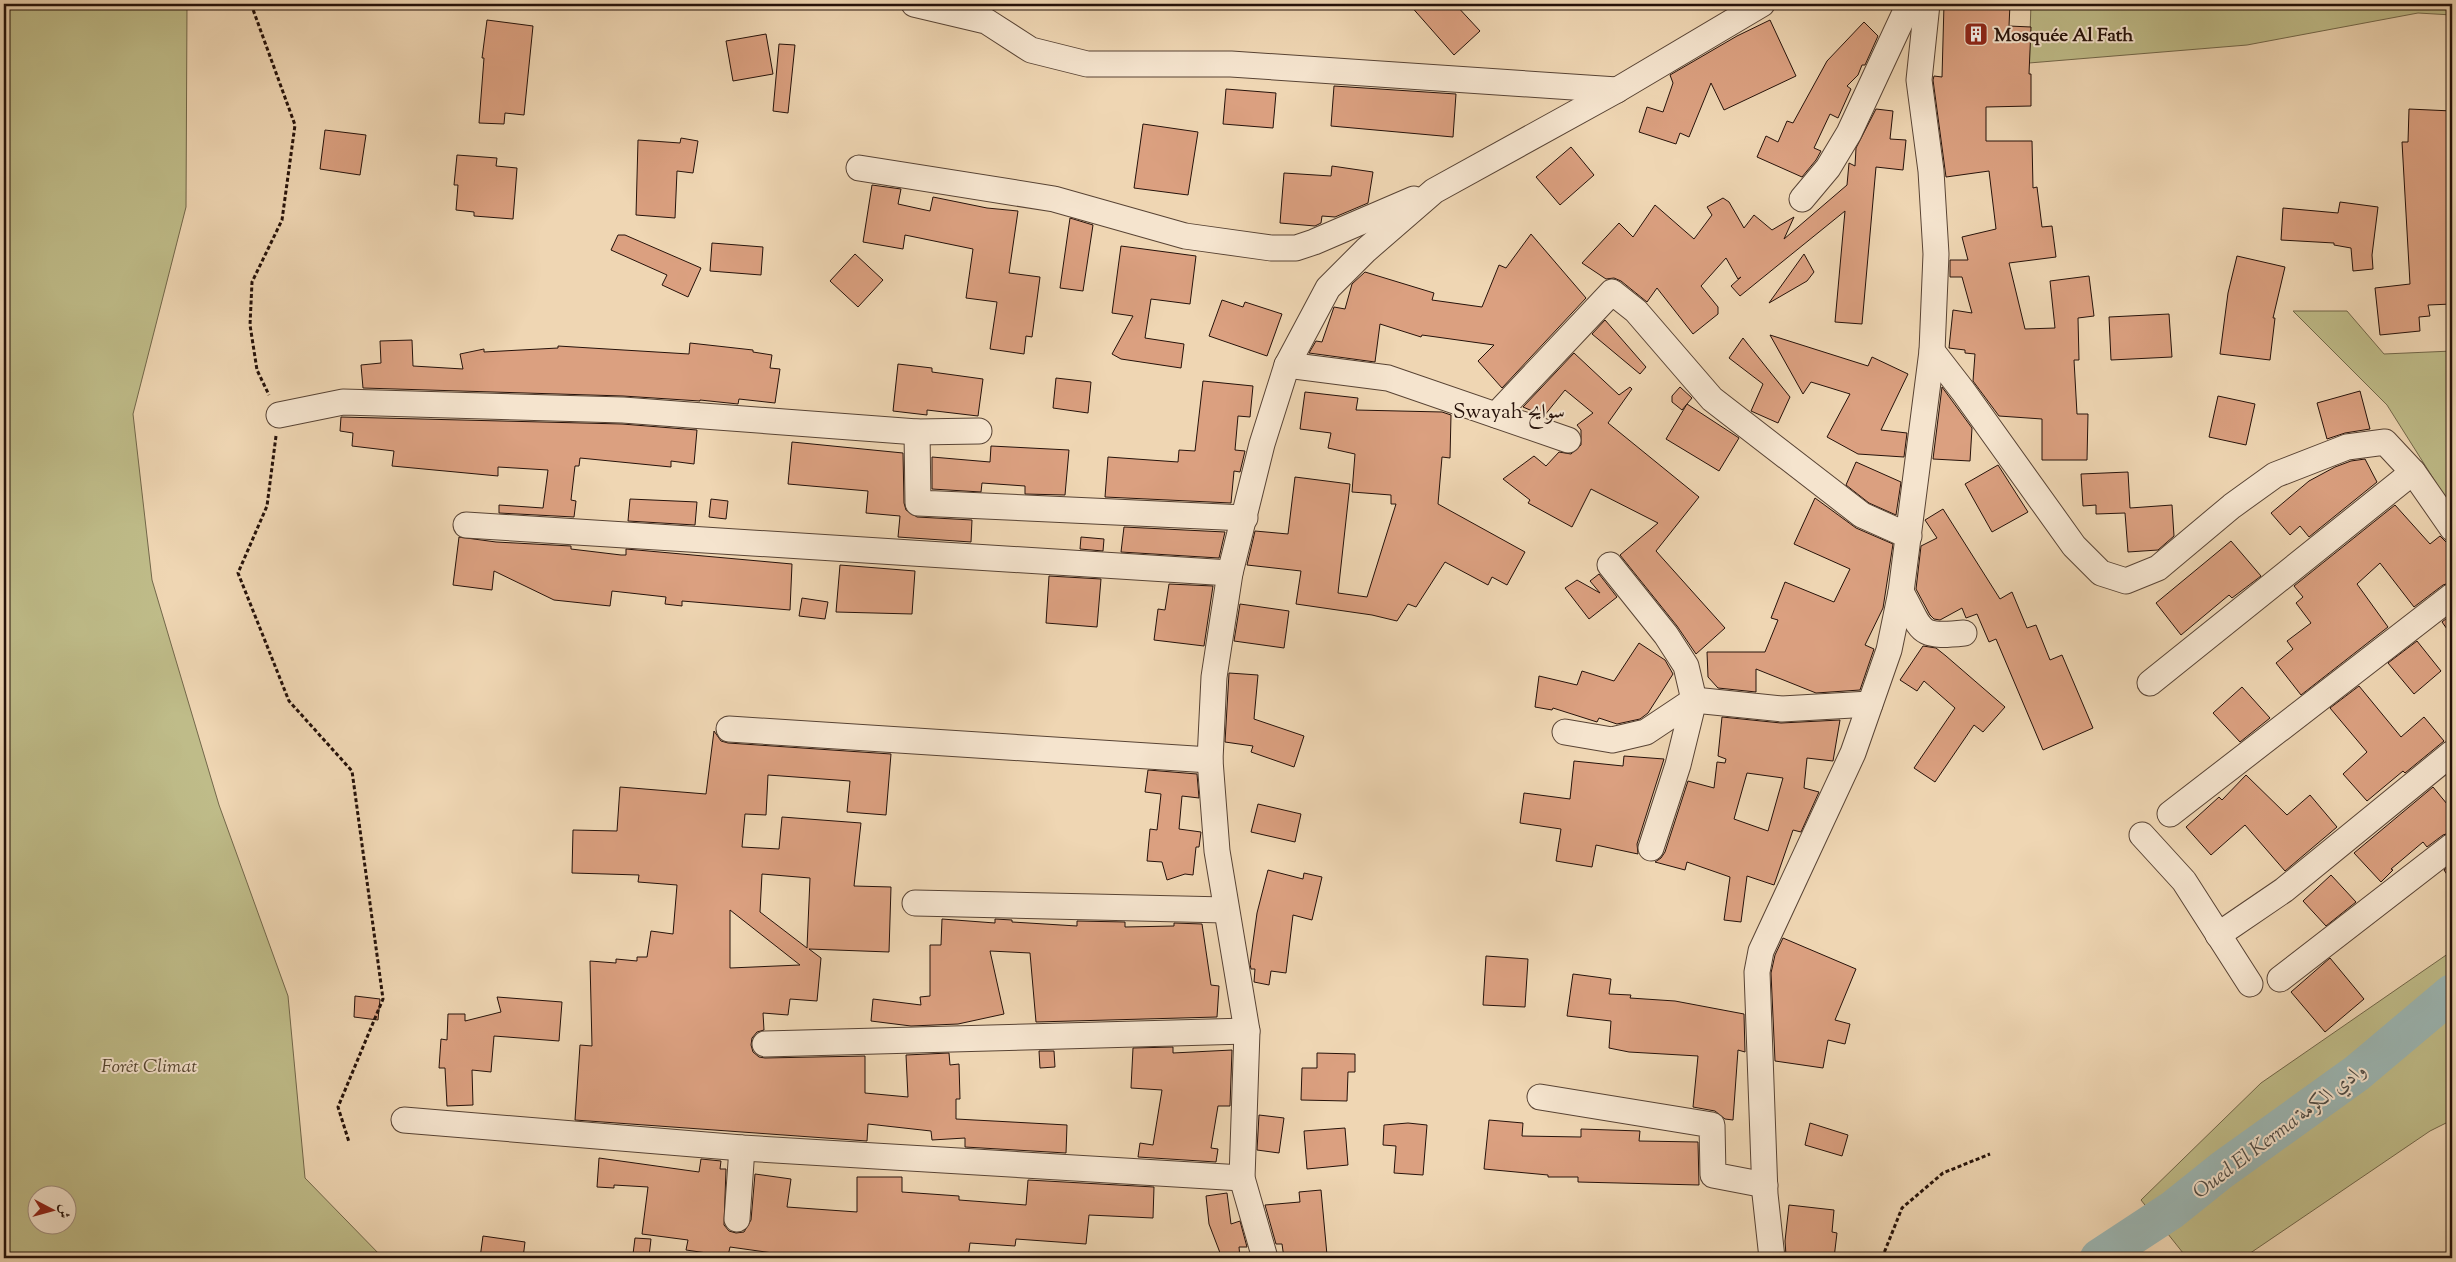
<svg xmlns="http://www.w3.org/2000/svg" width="2456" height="1262" viewBox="0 0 2456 1262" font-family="'Sorts Mill Goudy',Amiri,serif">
	<rect width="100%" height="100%" fill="#efd6b3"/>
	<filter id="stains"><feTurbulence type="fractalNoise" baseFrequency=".004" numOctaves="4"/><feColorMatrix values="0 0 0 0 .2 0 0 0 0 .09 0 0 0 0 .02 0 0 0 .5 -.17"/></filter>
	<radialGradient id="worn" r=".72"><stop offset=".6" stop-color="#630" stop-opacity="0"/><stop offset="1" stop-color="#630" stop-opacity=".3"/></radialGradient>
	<g fill="#bfbc89" stroke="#72674a" fill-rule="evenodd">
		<path d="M4,4H187L186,207L133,414L152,580L219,805L288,996L305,1178L383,1258H4ZM38,1194H68V1224H38Z"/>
		<path d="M2031,4H2452V15L2418,13L2247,45L2029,63Z"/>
		<path d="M2293,311H2347L2384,354L2452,351V508L2387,405Z"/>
		<path d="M2452,951V1120L2430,1131L2243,1258H2187L2141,1200L2261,1083Z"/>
	</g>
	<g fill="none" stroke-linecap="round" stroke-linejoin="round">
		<path stroke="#9cb7b4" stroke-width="38" d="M2099,1258L2172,1210L2222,1170L2357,1073L2452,993"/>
	</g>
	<g fill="#dba080" stroke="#26120a" fill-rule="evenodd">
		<path d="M1409,4H1455L1480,31L1454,55Z"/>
		<path d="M1944,4H2010L2009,26L2031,27L2029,74H2031V106L1986,107V141H2032L2033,188L2037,187L2042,227L2052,226L2056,257L2009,263L2025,329L2055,328L2050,281L2089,276L2094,316L2078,318L2079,360H2074L2077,414H2088L2087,460H2042V419L1999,416L1973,381L1975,354L1965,353V350L1949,348L1953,310L1972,313L1962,277H1950V260H1968L1962,237L1996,229L1989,171L1946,177L1933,80L1934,76L1942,77Z"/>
		<path d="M487,20L533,26L524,115L505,113L504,124L479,123L484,58H482Z"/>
		<path d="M1770,20L1796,76L1724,110L1711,83L1689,137L1680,133L1676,144L1639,132L1647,107L1663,112L1673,83L1670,75L1737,36Z"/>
		<path d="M1864,22L1878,36L1865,65H1862L1858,75L1847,86L1851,89L1838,118L1830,114L1814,148L1821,151L1816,160L1802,177L1757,157L1766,136L1778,142L1787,121L1793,123L1827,61Z"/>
		<path d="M766,34L773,74L733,81L726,41Z"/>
		<path d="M779,44L795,45L788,113L773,111Z"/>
		<path d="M1334,86L1456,94L1453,137L1331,126Z"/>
		<path d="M1226,89L1276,93L1273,128L1223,124Z"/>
		<path d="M1876,109L1893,111L1890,139L1906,140L1903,170L1876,167L1862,324L1835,322L1845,211L1740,296L1731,286L1741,277L1738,279L1726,258L1701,286L1718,307V314L1693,334L1657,288L1647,302L1621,281L1614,278L1606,279L1582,263L1619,223L1633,237L1655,205L1694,239L1712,215L1707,207L1723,198L1729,202L1744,228L1754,215L1772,230L1794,217L1784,239L1847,185L1849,163L1855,166L1856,148Z"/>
		<path d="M2409,109L2452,111V304L2428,305L2430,316L2419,317L2420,331L2380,335L2375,288L2410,284L2402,142H2408Z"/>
		<path d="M1143,124L1198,132L1188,195L1134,188Z"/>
		<path d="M325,130L366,135L360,175L320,169Z"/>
		<path d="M681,138L698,141L693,173L677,171L675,218L636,215L638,140L680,143Z"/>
		<path d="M1571,147L1594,175L1560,205L1536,177Z"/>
		<path d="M457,155L497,158L496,166L517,168L513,219L474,216V212L456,210L458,185H454Z"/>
		<path d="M1332,166L1373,172L1368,203L1335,217L1322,216L1321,223L1315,226L1280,223L1284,173L1331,176Z"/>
		<path d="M872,185L901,189L898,204L930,211L933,197L987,208L1018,211L1009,273L1040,277L1032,337L1026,336L1024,354L990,349L997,302L966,298L973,249L905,235L903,249L863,242Z"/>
		<path d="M2340,202L2378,207L2372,255L2373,269L2353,271L2351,248L2334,245V243L2281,240L2283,208L2338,213Z"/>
		<path d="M1070,218L1093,225L1083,291L1060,288Z"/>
		<path d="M1531,234L1586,298L1502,388L1478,361L1494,345L1422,335L1421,337L1380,324L1375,362L1309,353L1316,341L1322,342L1334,307L1345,309L1352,284L1365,272L1434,293L1432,300L1482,307L1499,265L1506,268Z"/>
		<path d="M618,235H625L701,268L688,297L662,285L667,275L611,250Z"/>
		<path d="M712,243L763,247L761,275L710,271Z"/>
		<path d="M1121,246L1196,256L1190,304L1151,299L1145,338L1184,344L1181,368L1121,359L1112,354L1133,316L1112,313Z"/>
		<path d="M855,254L883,280L858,307L830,281Z"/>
		<path d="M1804,254L1814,272L1807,281L1769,303Z"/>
		<path d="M2237,256L2285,267L2273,318H2275L2270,360L2220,354L2228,293Z"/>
		<path d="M1222,300L1243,307L1245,302L1282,314L1267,356L1209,336Z"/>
		<path d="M2169,314L2172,357L2111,360L2109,317Z"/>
		<path d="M1605,320L1646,367L1640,374L1592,334Z"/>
		<path d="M1770,335L1868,366L1872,357L1908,374L1881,430L1907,433L1904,457L1858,454L1827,437L1850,394L1811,382L1803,394Z"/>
		<path d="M1743,338L1790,397L1778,423L1751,411L1763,384L1729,358Z"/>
		<path d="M412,340L413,366L463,369L460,354L484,349V352L558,348V346L689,354L690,343L753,350V352L772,355L770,368L780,369L775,403L739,399L738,404L700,400V401L623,396L363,388L361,365L381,363L380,341Z"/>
		<path d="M1574,353L1619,395L1630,387L1632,389L1608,423L1699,497L1656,551L1725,628L1696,654L1677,626L1620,555L1658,523L1591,489L1572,527L1528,503L1530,500L1503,479L1534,456L1546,466L1559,452L1571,454L1581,445V430L1577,425L1593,413L1565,390L1544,416L1523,407Z"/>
		<path d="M898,364L932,368V372L983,379L978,416L927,410V415L893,411Z"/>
		<path d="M1056,378L1091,382L1088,413L1053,408Z"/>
		<path d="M1203,381L1253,386L1250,417L1238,416L1235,450L1245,451L1240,472L1234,471L1231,503L1105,497L1108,457L1178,462L1179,450L1195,451Z"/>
		<path d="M1680,387L1692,398L1682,410L1672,402V396Z"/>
		<path d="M1942,387L1972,428L1970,461L1933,459Z"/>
		<path d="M2360,391L2370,429L2345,433L2327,439L2317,403Z"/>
		<path d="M1305,392L1358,398L1356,410L1442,412L1451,415L1450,458L1442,457L1438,504L1525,552L1507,585L1492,577L1488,585L1445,562L1416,607L1408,604L1397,621L1372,615L1296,604L1301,571L1247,565L1255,531L1288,534L1295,477L1350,484L1338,593L1367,597L1396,504H1391V495L1352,492L1355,454L1328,448L1331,433L1300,429Z"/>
		<path d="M2218,396L2255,404L2246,445L2209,437Z"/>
		<path d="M1687,404L1739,438L1719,471L1666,439Z"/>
		<path d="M341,417L622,424L697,430L694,464L671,461V467L580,458L579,466H575L571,500L576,501L574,517L499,513V505L543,508L548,470L498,467V476L392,466L394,451L352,446L353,433L340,431Z"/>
		<path d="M792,442L903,453L904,503L906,510L917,517L972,520L971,542L898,537L900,516L866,513L868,491L788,484Z"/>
		<path d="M991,446L1069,450L1065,495L1025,494V486L982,483L981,492L932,489V457L990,462Z"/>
		<path d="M2365,459L2377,482L2309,537L2300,526L2290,535L2271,513L2309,481L2335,467L2351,461Z"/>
		<path d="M1856,462L1901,482L1896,515L1869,503L1846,485Z"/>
		<path d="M1998,465L2028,512L1992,532L1965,484Z"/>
		<path d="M2128,472L2130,508L2172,505L2174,536L2158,550L2128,552L2125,513L2096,514V505L2083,506L2081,474Z"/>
		<path d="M1815,498L1856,528L1893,544L1883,608L1865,645L1874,649L1860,690L1816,693L1756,669V692L1718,688L1708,677L1707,652H1765L1778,620L1771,618L1785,582L1834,602L1850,569L1794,544Z"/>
		<path d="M630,499L697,502L695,525L628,521Z"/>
		<path d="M711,499L728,501L726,519L709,517Z"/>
		<path d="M2395,505L2430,544L2440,536L2452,548V582L2443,585L2414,607L2380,563L2357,584L2388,627L2301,695L2276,663L2293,649L2287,641L2311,623L2296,603L2303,597L2294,586Z"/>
		<path d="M1943,509L2000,599L2012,592L2027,628L2036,625L2050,660L2062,655L2093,728L2043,750L1996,639L1989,642L1977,614L1966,618L1962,608L1940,620L1934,619L1930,615L1916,589L1921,546L1937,538L1925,520Z"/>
		<path d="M1124,527L1225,532L1219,558L1121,552Z"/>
		<path d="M459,537L496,542L571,546V549L621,555H626V549L792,564L790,610L682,601V606L665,604L666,597L612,591L610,606L554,600L494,571L492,590L453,585Z"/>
		<path d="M1081,537L1104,539L1103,551L1080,549Z"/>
		<path d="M2231,541L2261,576L2232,598L2229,595L2181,635L2156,603Z"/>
		<path d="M840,565L915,571L912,614L836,612Z"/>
		<path d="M1599,574L1617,597L1589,619L1565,588L1577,580L1600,593L1590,581Z"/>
		<path d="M1049,576L1101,579L1097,627L1046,623Z"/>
		<path d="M1169,584L1213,586L1204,646L1154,640L1158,609L1165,610Z"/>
		<path d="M802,598L828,602L825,619L799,616Z"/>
		<path d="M1240,604L1289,611L1284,648L1234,641Z"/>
		<path d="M2452,614V636L2442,622Z"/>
		<path d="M2417,641L2441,671L2414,694L2388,663Z"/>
		<path d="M1639,643L1665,660L1673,674L1648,713L1640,719L1617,724L1599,718L1597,722L1553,708L1552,710L1535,707L1539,676L1577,685L1582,671L1614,681Z"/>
		<path d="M1923,646L1936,648L1946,656L2005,707L1983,732L1974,725L1935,782L1914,768L1955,708L1924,681L1917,691L1900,680Z"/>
		<path d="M1229,673L1258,675L1254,719L1304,736L1294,767L1251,752L1253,746L1225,742Z"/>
		<path d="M2359,686L2401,737L2424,717L2444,741L2405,773L2403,771L2367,801L2343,774L2367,752L2330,708Z"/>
		<path d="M2242,687L2270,718L2240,742L2213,713Z"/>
		<path d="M1722,717L1781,723L1840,720L1833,761L1807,758L1804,788L1819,792L1801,832L1793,830L1774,885L1747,876L1741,922L1724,920L1730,877L1687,862L1685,870L1655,862L1661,858L1665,852L1688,781L1714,788L1717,762L1725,763L1726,759L1718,756ZM1747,773L1783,778L1768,831L1734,819Z"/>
		<path d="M714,731L721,741L728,743L891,754L886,815L847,812L850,781L768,775L766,815L745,814L742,847L779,849L782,817L861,823L854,886L891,887L889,952L809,949L821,958L817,1001L790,999L788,1015L763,1013L764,1030L757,1032L752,1038L751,1045L753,1052L759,1057L765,1058L865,1056V1093L908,1097L906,1055L949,1053L950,1065L959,1064L960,1099H956V1119L1067,1125L1066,1153L965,1147V1138L932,1140L931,1131L868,1124L867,1141L575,1120L580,1045L592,1046L590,961L616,963V959L637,961V957H647L651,931L673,934L677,885L638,882L639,875L572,873L573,830L617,831L620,787L706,794ZM762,874L810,878L807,948L760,912ZM730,910L800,965L730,968Z"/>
		<path d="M1624,756L1664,759L1637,844L1638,854L1596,845L1592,867L1556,861L1561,829L1520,823L1524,793L1570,799L1574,761L1623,766Z"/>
		<path d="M1148,770L1197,774L1199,798L1182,796L1179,829L1201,832L1199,847H1196L1193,875L1185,874L1167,880L1162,862L1147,861L1150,829L1157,830L1161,794L1145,792Z"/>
		<path d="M2246,775L2287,815L2310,795L2337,827L2285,871L2245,825L2211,855L2186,827L2219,797L2222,800Z"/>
		<path d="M2433,787L2452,810V832L2443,835L2427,847L2423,842L2391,869L2393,870L2381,882L2354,853Z"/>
		<path d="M1258,804L1301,814L1295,842L1251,832Z"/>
		<path d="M2452,864V882L2444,870Z"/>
		<path d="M1268,870L1303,879L1304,873L1322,877L1312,920L1293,915L1286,973L1271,971L1269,985L1254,982L1255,969H1251L1250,964L1257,913Z"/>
		<path d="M2331,875L2356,902L2326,926L2303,901Z"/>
		<path d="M942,919L995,923V919L1012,920V922L1077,926V921L1125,922V927L1174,926V923L1202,924L1211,985L1219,986L1217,1017L1036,1022L1030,953L990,951L1004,1014L958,1024L911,1026L871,1021L873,999L921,1005L920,997L930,996V945H941Z"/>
		<path d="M1783,938L1856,969L1835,1020L1850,1024L1845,1044L1828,1040L1823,1068L1775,1061L1771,973L1775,955Z"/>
		<path d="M1486,956L1528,959L1525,1007L1483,1005Z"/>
		<path d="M2330,958L2364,999L2325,1032L2291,992Z"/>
		<path d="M1573,974L1611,979L1609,994L1631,995L1630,998L1675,1001L1744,1014L1745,1052L1738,1050L1733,1120L1725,1119L1715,1111L1693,1107L1698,1056L1629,1052L1609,1048L1611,1021L1567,1016Z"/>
		<path d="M355,996L380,999L378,1020L354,1017Z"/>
		<path d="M497,997L562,1002L559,1041L494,1036L491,1072L472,1070L473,1105L447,1106L445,1068H439L441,1039L447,1040L448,1014H465V1021L501,1012Z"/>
		<path d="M1173,1047V1053L1232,1050L1230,1106H1218L1211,1148L1218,1149L1216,1162L1138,1157L1140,1143L1153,1145L1162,1090L1131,1088L1133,1048Z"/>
		<path d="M1039,1051H1054L1055,1067L1040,1068Z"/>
		<path d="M1317,1053L1355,1054V1072H1348L1347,1101L1301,1100L1302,1068H1317Z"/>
		<path d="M1259,1115L1284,1118L1279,1153L1257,1150Z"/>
		<path d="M1489,1120L1523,1123L1522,1136L1581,1137V1129L1640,1131L1639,1141L1698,1142L1699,1185L1578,1182V1177H1548V1175L1484,1169Z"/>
		<path d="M1408,1123L1427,1125L1423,1175L1394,1173L1396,1146L1383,1145L1384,1125Z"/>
		<path d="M1810,1123L1848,1135L1842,1156L1805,1145Z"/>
		<path d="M1345,1128L1348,1165L1307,1169L1304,1131Z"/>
		<path d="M599,1158L699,1172L701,1159L721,1161L720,1169H726L724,1225L729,1231L736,1233L744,1232L751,1220L755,1174L791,1179L787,1207L857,1212V1177H902V1192L959,1196V1200L1026,1205L1028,1180L1154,1187L1153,1218L1089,1215L1086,1244L1016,1239L1015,1246L970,1243L968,1258H786L787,1255L730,1247L728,1256L686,1250L688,1240L642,1234L648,1187L614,1185V1188L597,1187Z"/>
		<path d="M1321,1190L1327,1255L1284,1258L1282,1244H1276L1265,1205L1300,1202L1299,1192Z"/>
		<path d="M1227,1193L1231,1224L1240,1221L1247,1247H1239L1240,1258H1222L1209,1224L1206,1196Z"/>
		<path d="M1789,1205L1834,1210L1832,1232L1837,1233L1834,1258L1786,1255L1785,1241Z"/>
		<path d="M483,1236L525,1242L523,1258H480Z"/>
		<path d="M635,1238L651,1239L649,1256L633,1254Z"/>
	</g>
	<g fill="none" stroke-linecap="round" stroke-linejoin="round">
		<g stroke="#584334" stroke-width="27">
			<g id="minor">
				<path d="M914,4L986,21L1031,50L1087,64H1231L1617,90"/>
				<path d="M859,168L1054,199L1185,236L1271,248H1296L1314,242L1414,199"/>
				<path d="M1802,199L1828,168L1849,133L1909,4"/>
				<path d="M1932,351L1963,391L2074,546L2101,573L2126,581L2158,568L2232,506L2275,475L2347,447L2385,442L2413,472L2452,528"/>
				<path d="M1287,365L1388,378L1568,440"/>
				<path d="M279,415L343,402L623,410L917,432L979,431"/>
				<path d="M1496,415L1612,292L1636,311L1712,399L1862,515L1909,536"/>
				<path d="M917,432L918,503L1245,518"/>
				<path d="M466,525L1230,573"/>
				<path d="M1610,565L1666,635L1686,666L1694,700L1678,765L1651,848"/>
				<path d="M1901,592C1923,631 1916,638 1964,633"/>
				<path d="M2150,683L2413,472"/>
				<path d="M729,729L1210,760"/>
				<path d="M1565,732L1612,740L1646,732L1694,700L1782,709L1870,704"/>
				<path d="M2170,814L2452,596"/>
				<path d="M2142,835L2184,881L2250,984"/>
				<path d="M915,903L1226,910"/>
				<path d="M2218,935L2284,890L2452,753"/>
				<path d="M2280,979L2452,846"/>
				<path d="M765,1044L1247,1031"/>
				<path d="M1540,1097L1712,1125L1713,1175L1765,1185"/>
				<path d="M404,1120L742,1148L1242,1178"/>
				<path d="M737,1219L742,1148"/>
				<path d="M1265,1258L1242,1178L1247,1031L1217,851L1210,760L1214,677L1230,573L1262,444L1287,365L1328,288L1366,250L1434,191L1617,90L1762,4"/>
				<path d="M1772,1258L1765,1194L1757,972L1761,951L1853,753L1889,650L1901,592L1932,351L1936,254L1931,171L1919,80L1927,4"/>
			</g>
		</g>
		<g stroke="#26120a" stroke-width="3" stroke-dasharray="4 2.5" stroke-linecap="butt">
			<path d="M251,4L295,125L282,220L252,282L250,325L257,370L269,395"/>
			<path d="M276,436L267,506L238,573L289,701L352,771L383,999L338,1107L349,1142"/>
			<path d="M1882,1258L1902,1208L1943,1173L1990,1154"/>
		</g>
		<use href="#minor" stroke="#f5e4ce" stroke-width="25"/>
	</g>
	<defs>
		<g id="building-square" transform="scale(1.25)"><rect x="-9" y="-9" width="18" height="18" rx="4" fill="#8f2418" stroke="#f5e4ce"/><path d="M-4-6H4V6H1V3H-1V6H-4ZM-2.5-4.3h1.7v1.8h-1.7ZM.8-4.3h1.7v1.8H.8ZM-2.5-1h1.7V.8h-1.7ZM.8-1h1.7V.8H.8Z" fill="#fff"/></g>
	</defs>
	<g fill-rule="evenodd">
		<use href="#building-square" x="1976" y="34"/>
	</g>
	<g text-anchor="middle" stroke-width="4" stroke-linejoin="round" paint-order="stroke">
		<g font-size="19" font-weight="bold" fill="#26120a" stroke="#f5e4ce" text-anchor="start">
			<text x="1994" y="41">Mosquée Al Fath</text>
		</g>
		<g font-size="19" font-style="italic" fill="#544530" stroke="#f5e4ce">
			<text x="149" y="1072">Forêt Climat</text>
		</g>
		<g font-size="20" font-style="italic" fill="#4f4c46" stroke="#f5e4ce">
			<text transform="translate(2279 1130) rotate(-37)" y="7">Oued El Kerma وادي الكرمة</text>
		</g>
		<g font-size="21" fill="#26120a" stroke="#f5e4ce">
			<text x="1509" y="418">Swayah سوايح</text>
		</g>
	</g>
	<rect width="2456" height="1262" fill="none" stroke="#efd6b3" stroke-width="20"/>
	<rect x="5" y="5" width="2446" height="1252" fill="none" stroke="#26120a" stroke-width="2.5"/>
	<rect x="10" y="10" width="2436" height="1242" fill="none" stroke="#26120a"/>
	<g transform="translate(52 1210) rotate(96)"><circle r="24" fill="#f5e4ce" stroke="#a29080"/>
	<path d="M0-4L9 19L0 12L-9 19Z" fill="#8f2418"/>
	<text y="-8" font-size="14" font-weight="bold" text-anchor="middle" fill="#26120a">ش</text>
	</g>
	<rect width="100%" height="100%" filter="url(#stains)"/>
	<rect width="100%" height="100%" fill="url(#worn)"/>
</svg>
